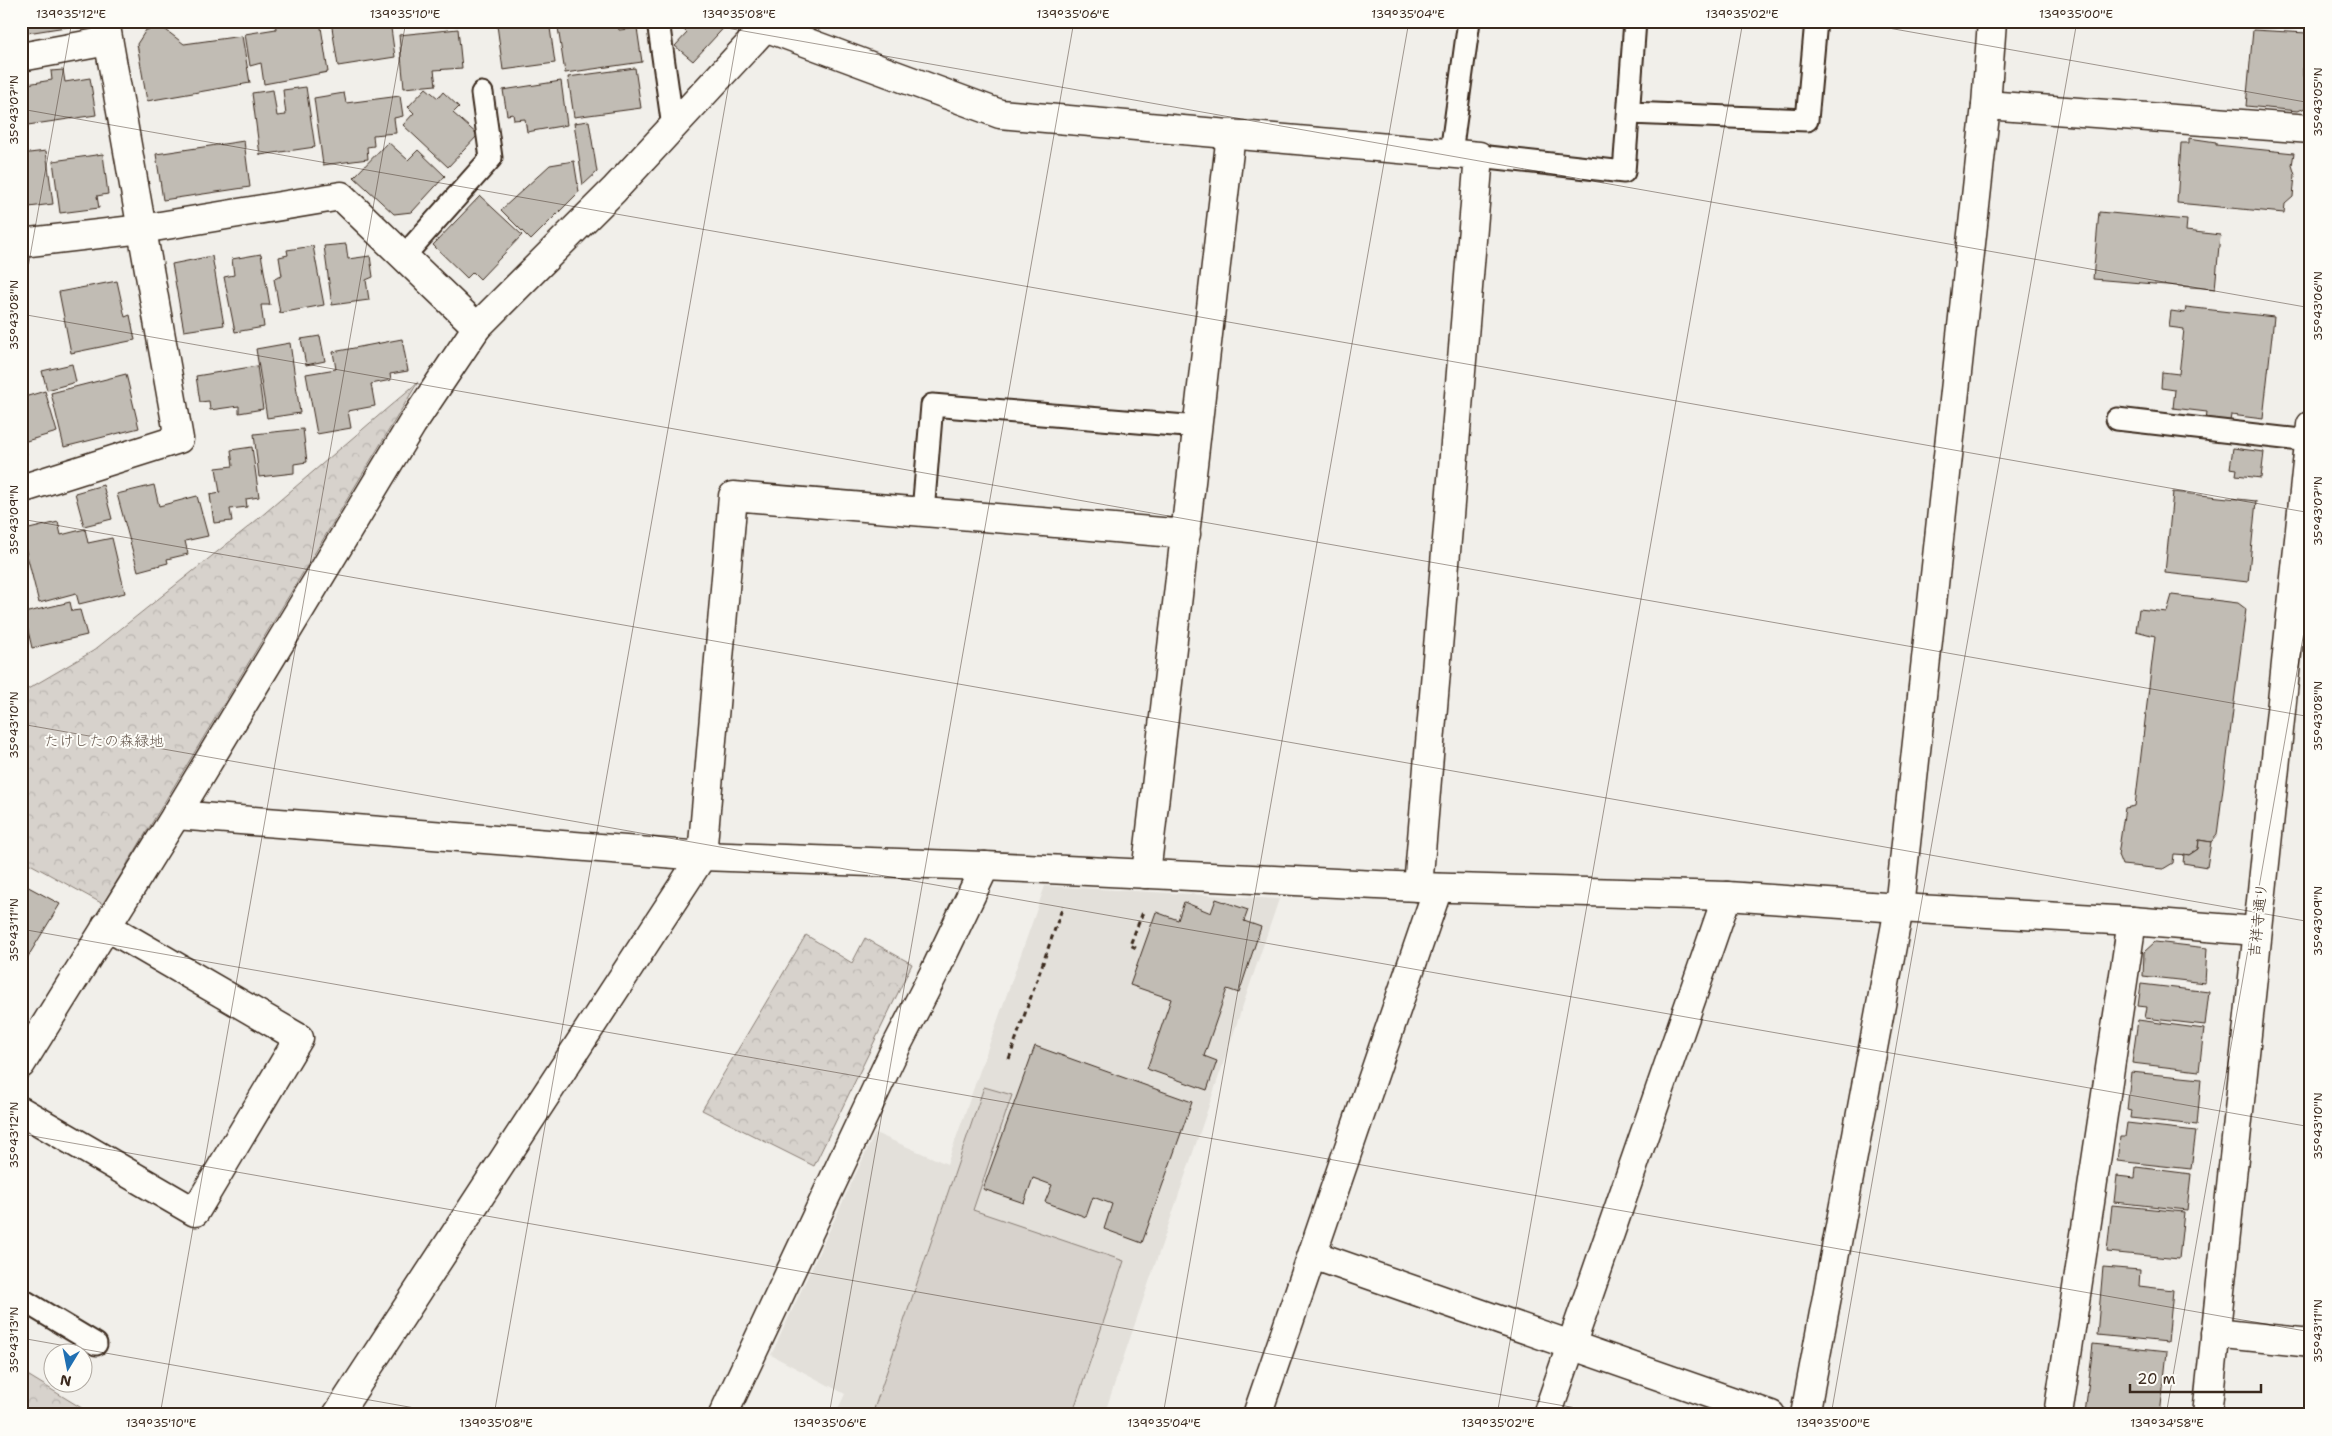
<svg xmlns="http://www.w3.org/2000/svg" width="2332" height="1436" viewBox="0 0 2332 1436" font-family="'Shantell Sans','Klee One',sans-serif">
	<defs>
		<pattern id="park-crowns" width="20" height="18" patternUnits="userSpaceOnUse" patternTransform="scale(1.25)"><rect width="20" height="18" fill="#d7d2cc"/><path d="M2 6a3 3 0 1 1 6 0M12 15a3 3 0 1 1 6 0" fill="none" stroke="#b9b4af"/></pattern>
	</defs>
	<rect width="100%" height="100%" fill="#f1efea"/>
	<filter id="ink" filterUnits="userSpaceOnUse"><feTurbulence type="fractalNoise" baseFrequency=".02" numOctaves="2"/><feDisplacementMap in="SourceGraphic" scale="10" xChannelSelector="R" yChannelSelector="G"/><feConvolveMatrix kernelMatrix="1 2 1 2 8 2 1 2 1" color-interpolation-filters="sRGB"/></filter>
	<g filter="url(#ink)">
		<path fill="#e3e0da" d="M1045,886L1279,899L1104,1415H835L845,1394L771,1355L875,1133L947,1164Z"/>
		<g fill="url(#park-crowns)" stroke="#897e75">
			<path d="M418,382L103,904L21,859V693L93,651L252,524Z"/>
			<path d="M806,935L852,963L865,938L912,964L814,1166L702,1110Z"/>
			<path d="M21,1371L93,1415H21Z"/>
		</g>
		<path fill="#d7d2cc" stroke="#897e75" d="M984,1087L1012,1095L973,1210L1124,1261L1072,1415H872Z"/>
		<g fill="#c1bcb4" stroke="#3b2a1e">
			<path d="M21,21H71L72,26L21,34Z"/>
			<path d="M275,21H320L328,72L264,84L261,63L250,66L245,34L276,29Z"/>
			<path d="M331,21H390L395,57L338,66Z"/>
			<path d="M525,21H549L555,63L503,70L497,25Z"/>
			<path d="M557,21H617L619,30L637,28L642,62L565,73Z"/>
			<path d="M675,21H730L693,61L675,46L687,33Z"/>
			<path d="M162,27L184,44L242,36L250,83L147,101L137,44L146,30Z"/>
			<path d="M458,29L462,68L434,70L436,85L404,88L399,35Z"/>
			<path d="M2253,30L2307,33L2311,37V62L2303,68V76L2309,86L2305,108L2298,111L2246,106Z"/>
			<path d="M635,68L641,108L574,117L568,77Z"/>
			<path d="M63,70L65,82L90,78L96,115L21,126V85L52,80L51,71Z"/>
			<path d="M561,81L567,125L527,132L525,119L514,120L513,114L507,115L503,90Z"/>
			<path d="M306,87L315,147L260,155L252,93L273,90L277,116L286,115L283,90Z"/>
			<path d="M426,88L438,98L443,92L459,107L453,113L478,135L448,167L403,125L414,113L408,107Z"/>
			<path d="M344,93L346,103L400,96L403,116L394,118L396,133L373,135L374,146L367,147L368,159L323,165L314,98Z"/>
			<path d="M589,121L597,172L583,185L574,123Z"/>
			<path d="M2189,138L2216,142V145L2294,153L2292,165L2295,175L2293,197L2285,204L2284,213L2177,203L2181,143H2189Z"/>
			<path d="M244,141L250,187L163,200L156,154Z"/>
			<path d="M388,142L408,160L418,150L445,176L412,212L394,214L354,177Z"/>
			<path d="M46,151L53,204L21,208V154Z"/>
			<path d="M103,154L108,194L97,196L99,208L60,213L53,161Z"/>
			<path d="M574,161L579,192L531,240L501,210L550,165Z"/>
			<path d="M480,196L522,235L480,279L473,272L467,278L433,245Z"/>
			<path d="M2099,212L2187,220L2186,231L2220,235L2215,289L2093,279Z"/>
			<path d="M346,244L348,259L370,256L373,277L366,280L369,300L332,305L324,246Z"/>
			<path d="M313,246L324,305L280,313L274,279L282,276L279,257L288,255L287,250Z"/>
			<path d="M261,254L270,305H261L264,327L235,332L224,277L234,275L232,259Z"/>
			<path d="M212,256L224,325L184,331L172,264Z"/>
			<path d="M117,281L125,317L130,315L135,340L71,353L59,292Z"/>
			<path d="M2186,307L2274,317L2263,419L2231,415L2230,421L2206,419L2207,412L2173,408L2175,390L2161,388L2162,372L2179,374L2184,329L2169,327L2171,311L2185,313Z"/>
			<path d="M320,336L325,361L306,365L301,339Z"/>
			<path d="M402,339L408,371L390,374L391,380L371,384L375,406L348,411L351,428L317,434L306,374L336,369L333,352Z"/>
			<path d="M290,343L300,413L267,418L256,349Z"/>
			<path d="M72,364L76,382L47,390L42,371Z"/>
			<path d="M257,366L263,409L239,413V406L210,410L209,401L200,402L196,376Z"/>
			<path d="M126,374L139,428L64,447L51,393Z"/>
			<path d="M45,391L57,432L23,442L27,454L21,455V398Z"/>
			<path d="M303,429L307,462L294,464V473L259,477L254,434Z"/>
			<path d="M252,447L259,497L246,499L247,507L230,509L232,521L214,523L210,495L220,493L216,468L233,466L231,450Z"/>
			<path d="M2233,448L2264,452L2261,478L2236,475L2237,469L2230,468Z"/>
			<path d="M103,485L112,519L84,526L75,493Z"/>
			<path d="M154,485L159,506L197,496L208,536L185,541L188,554L167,559L168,563L138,571L117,494Z"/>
			<path d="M2173,492L2256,501L2248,582L2165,573Z"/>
			<path d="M58,522L61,535L85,529L88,543L112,538L125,593L79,604L76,593L39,603L21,531Z"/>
			<path d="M2172,595L2238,603L2246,609L2217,835L2211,842L2199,840L2198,849L2189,855L2174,854L2173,863L2163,869L2122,865L2118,855L2125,808L2135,806L2155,636L2136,631L2139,609L2167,612Z"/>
			<path d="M70,602L72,611L80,610L87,635L32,648L24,613Z"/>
			<path d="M2199,840L2211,842L2207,867L2183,863L2184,854L2189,855L2198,849Z"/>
			<path d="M21,883L60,904L21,968Z"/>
			<path d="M1216,899L1248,910L1244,921L1261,927L1239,993L1227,989L1204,1056L1217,1061L1207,1090L1147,1069L1171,999L1130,985L1156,912L1178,920L1184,902L1211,913Z"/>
			<path d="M2155,942L2207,948L2205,983L2143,976L2144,952Z"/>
			<path d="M2141,984L2209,992L2205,1025L2145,1018L2147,1007L2138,1006Z"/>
			<path d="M2138,1020L2204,1029L2199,1071L2132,1063Z"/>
			<path d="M1035,1046L1192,1102L1142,1243L1104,1229L1112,1204L1093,1197L1086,1217L1045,1202L1052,1185L1033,1178L1024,1203L983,1189Z"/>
			<path d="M2131,1072L2201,1079L2197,1125L2130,1118L2131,1111L2127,1110Z"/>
			<path d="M2127,1123L2196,1131L2191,1169L2117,1161L2120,1137H2125Z"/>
			<path d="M2136,1167L2191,1174L2187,1210L2114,1202L2117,1176L2135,1178Z"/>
			<path d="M2112,1205L2184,1212L2179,1259L2107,1252Z"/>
			<path d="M2103,1267L2140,1270L2139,1286L2173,1290L2168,1342L2097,1335Z"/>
			<path d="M2093,1344L2167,1352L2160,1415H2085Z"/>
		</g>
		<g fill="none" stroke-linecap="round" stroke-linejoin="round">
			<g stroke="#3b2a1e" stroke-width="25">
				<g id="service">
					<path d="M658,21L673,127"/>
					<path d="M1629,113L1807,120L1816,21"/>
					<path d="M1451,153L1469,21"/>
					<path d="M1479,156L1624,172L1635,21"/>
					<path d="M404,256L491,158L482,93"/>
					<path d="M2117,419L2309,441"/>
					<path d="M923,512L932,405L1198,427"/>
					<path d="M21,1299L96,1344"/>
				</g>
			</g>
			<g stroke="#3b2a1e" stroke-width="31">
				<g id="minor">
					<path d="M765,27L1000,114L1479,156L1418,887"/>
					<path d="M21,57L108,41"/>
					<path d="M1986,105L2311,129"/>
					<path d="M21,243L142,229L341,196L477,327L412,424L176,815L21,1064"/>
					<path d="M21,489L179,439L105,21"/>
					<path d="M176,815L702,856L985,866L1418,887L1727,896L1899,908L2132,921L2256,931"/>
					<path d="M1146,874L1231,134"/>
					<path d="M21,1111L195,1212L299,1038L106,926"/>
					<path d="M1313,1255L1771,1415"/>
					<path d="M2215,1333L2311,1343"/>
					<path d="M337,1415L702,856L733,496L1186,534"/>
					<path d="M723,1415L897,1045L934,973L985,866"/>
					<path d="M1257,1415L1438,888"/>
					<path d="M1547,1415L1727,896"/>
					<path d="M1805,1415L1899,908L1986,105L1992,21"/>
					<path d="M2058,1415L2132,921"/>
				</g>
			</g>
			<g stroke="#3b2a1e" stroke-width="31">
				<path id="tertiary" d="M477,327L614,190L771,21"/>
			</g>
			<g stroke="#3b2a1e" stroke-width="31">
				<path id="secondary" d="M2207,1415L2311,425"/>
			</g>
			<g stroke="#3b2a1e" stroke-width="3" stroke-dasharray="5 4" stroke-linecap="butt">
				<path d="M1136,948L1130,945L1143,912"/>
				<path d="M1009,1059L1063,906"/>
			</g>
			<use href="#service" stroke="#fdfcf7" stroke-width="21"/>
			<use href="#minor" stroke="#fdfcf7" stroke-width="28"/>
			<use href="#tertiary" stroke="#fdfcf7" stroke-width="28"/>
			<use href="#secondary" stroke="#fdfcf7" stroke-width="28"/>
		</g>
	</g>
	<path fill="none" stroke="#3b2a1e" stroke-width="1" stroke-opacity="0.45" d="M687,21L2311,308M1849,21L2311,103M21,109L2311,513M21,307L72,21M21,314L2311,717M21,519L2311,922M21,724L2311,1127M21,929L2311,1332M21,1134L1616,1415M21,1338L454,1415M160,1415L406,21M494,1415L740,21M829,1415L1074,21M1163,1415L1409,21M1497,1415L1743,21M1831,1415L2077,21M2166,1415L2311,592"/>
	<g text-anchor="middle" stroke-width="4" stroke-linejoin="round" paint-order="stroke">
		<g font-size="15" fill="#62544a" stroke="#fdfcf7">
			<text x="104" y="746">たけしたの森緑地</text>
		</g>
		<g font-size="15" fill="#3b2a1e" stroke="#fdfcf7">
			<text transform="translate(2258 920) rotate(-84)" y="5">吉祥寺通り</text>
		</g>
	</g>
	<rect width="2332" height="1436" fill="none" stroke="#fdfcf7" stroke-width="55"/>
	<g transform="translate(68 1368) rotate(190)"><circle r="24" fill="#fdfcf7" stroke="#afa8a0"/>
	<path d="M0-4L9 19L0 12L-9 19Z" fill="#1f6fb2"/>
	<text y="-8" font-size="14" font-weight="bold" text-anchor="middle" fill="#3b2a1e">N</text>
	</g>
	<path d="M2130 1384v8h131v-8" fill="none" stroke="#3b2a1e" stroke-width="2.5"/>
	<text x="2137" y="1384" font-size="15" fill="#3b2a1e" stroke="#fdfcf7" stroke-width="4" paint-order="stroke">20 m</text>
	<rect x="28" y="28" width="2276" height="1380" fill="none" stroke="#3b2a1e" stroke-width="2"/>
	<g font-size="12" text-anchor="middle" fill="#3b2a1e">
		<text x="71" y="18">139°35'12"E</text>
		<text x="405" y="18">139°35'10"E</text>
		<text x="739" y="18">139°35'08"E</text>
		<text x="1073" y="18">139°35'06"E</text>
		<text x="1408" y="18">139°35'04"E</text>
		<text x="1742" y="18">139°35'02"E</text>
		<text x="2076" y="18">139°35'00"E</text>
		<text transform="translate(2318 102) rotate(-90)" y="4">35°43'05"N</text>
		<text transform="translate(14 110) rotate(-90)" y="4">35°43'07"N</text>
		<text transform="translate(2318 306) rotate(-90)" y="4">35°43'06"N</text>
		<text transform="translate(14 315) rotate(-90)" y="4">35°43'08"N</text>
		<text transform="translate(2318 511) rotate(-90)" y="4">35°43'07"N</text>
		<text transform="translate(14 520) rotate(-90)" y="4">35°43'09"N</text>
		<text transform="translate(2318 716) rotate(-90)" y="4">35°43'08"N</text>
		<text transform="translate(14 725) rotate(-90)" y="4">35°43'10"N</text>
		<text transform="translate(2318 921) rotate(-90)" y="4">35°43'09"N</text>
		<text transform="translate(14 930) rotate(-90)" y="4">35°43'11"N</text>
		<text transform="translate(2318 1126) rotate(-90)" y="4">35°43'10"N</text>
		<text transform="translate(14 1135) rotate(-90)" y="4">35°43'12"N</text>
		<text transform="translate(2318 1331) rotate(-90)" y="4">35°43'11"N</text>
		<text transform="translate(14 1340) rotate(-90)" y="4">35°43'13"N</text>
		<text x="161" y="1427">139°35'10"E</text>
		<text x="496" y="1427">139°35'08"E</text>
		<text x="830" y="1427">139°35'06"E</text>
		<text x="1164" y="1427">139°35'04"E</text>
		<text x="1498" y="1427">139°35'02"E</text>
		<text x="1833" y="1427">139°35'00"E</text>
		<text x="2167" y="1427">139°34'58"E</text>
	</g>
</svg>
